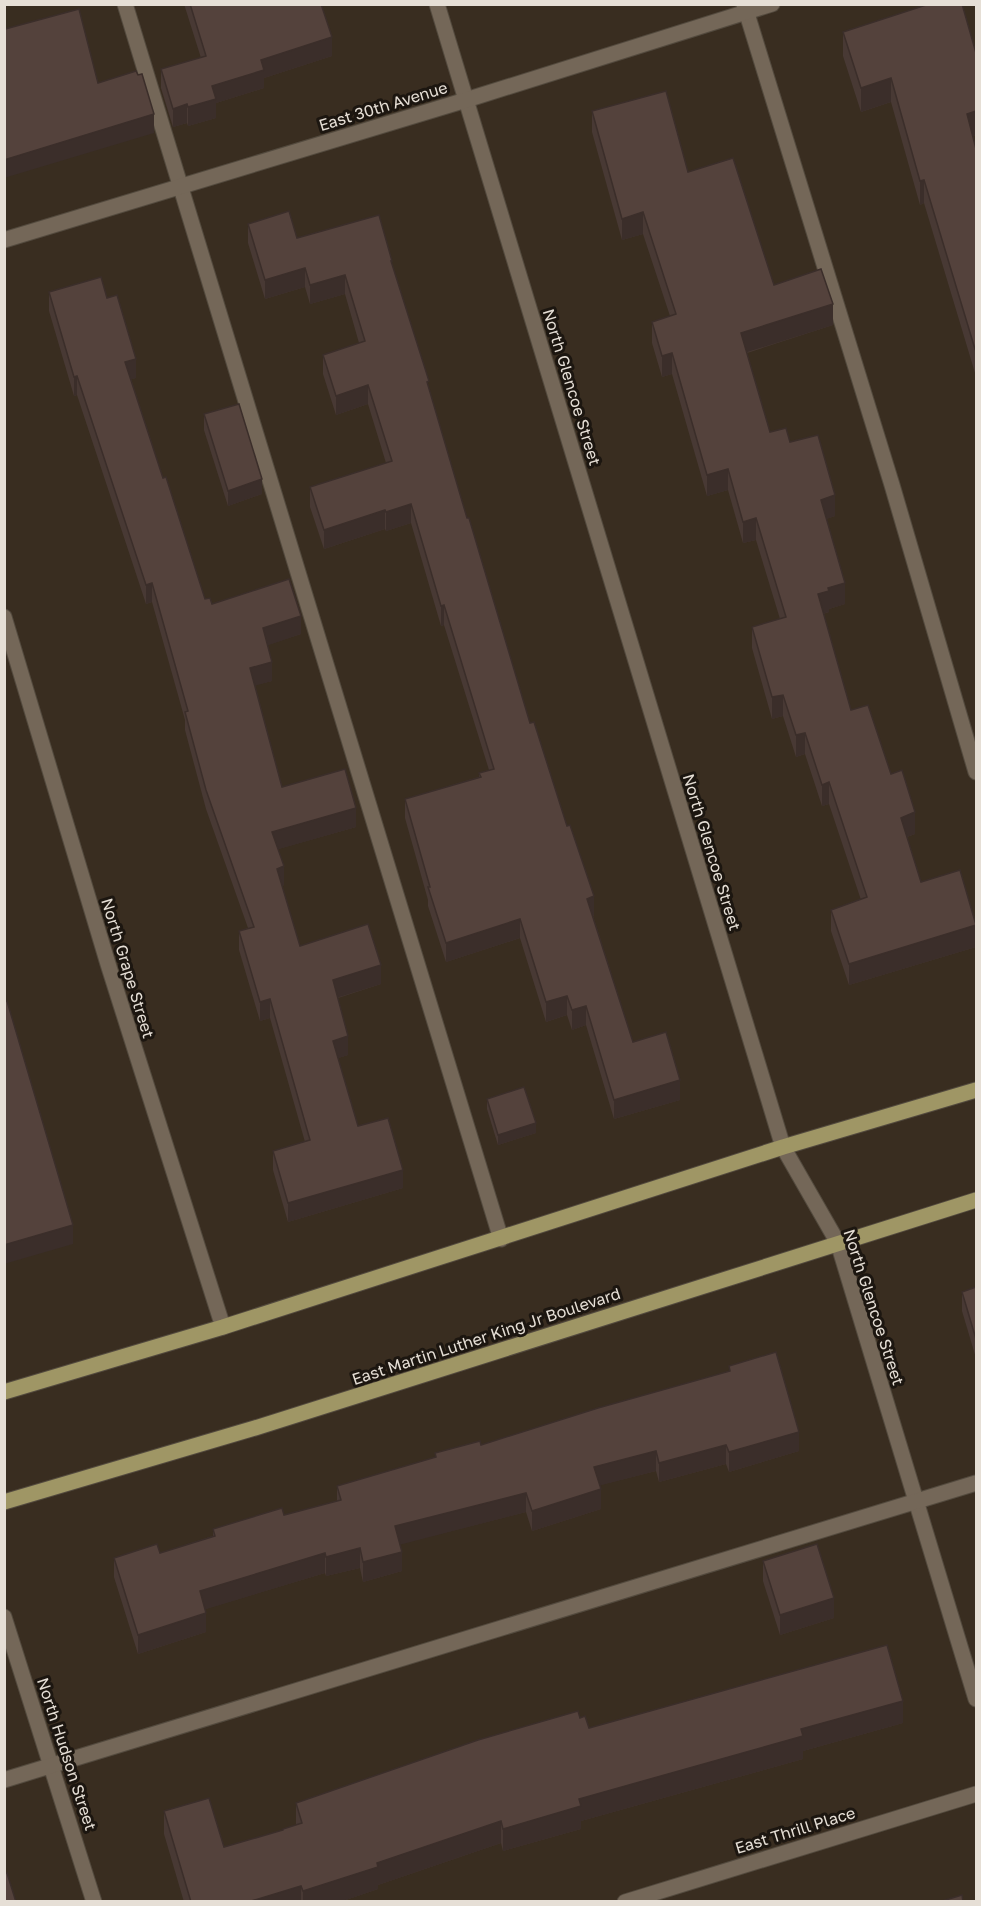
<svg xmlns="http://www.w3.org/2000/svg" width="981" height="1906" viewBox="0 0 981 1906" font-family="'Golos Text',sans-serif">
	<rect width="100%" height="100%" fill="#392d20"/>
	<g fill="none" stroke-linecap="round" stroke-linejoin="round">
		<g stroke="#534a3e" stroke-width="17">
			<g id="minor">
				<path d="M125,4L501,1239"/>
				<path d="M437,4L783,1147L838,1243L976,1699"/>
				<path d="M744,4L892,485L976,772"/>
				<path d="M4,240L466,100L772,4"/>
				<path d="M4,617L108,964L223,1327"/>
				<path d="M4,1617L94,1902"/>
				<path d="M4,1780L976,1483"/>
				<path d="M625,1902L976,1794"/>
			</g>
		</g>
		<g stroke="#534a3e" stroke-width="17">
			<g id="major">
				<path d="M4,1392L223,1327L783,1147L976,1090"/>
				<path d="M4,1502L255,1428L976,1200"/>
			</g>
		</g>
		<use href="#minor" stroke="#746758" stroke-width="15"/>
		<use href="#major" stroke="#9f9665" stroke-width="15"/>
	</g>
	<g fill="#483934">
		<path d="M184,4H321L332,56L264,78V88L216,103V118L188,126L187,123L173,127L161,88V69L201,58Z"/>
		<path d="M843,32L976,135L973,136L976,149V372L975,373L924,203L920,205L891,102L861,112L843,56Z"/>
		<path d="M592,111L688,172L774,285L833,325L747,353L770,432L790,442L835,516L826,519L845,604L829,609V612L823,614L851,710L891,774L915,834L907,837L921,882L976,947L849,985L831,931V910L861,900L829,804L822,806L805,754L796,757L783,716L772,719L752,648V627L780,619L756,540L743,543L728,490L707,496L672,374L662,377L652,343V322L670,316L643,234L622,240L592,132Z"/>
		<path d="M248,224L392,266L467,518L530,723L594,915L593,916L633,1042L680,1100L614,1119L586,1025L572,1030L567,1015L546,1022L520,938L446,962L428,906V900L405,818V799L479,777V773L489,770L444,625L441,626L411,523L386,531L385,529L324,549L310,507V487L386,463L368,404L336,415L323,374V355L359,343L345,294L310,304L305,287L265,299L248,243Z"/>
		<path d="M49,292L107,298L136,378L131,379L163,478L205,599L212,604L301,634L267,645L272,681L255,685L282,787L356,827L278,849L284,885L282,886L300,946L381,984L338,998L348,1055L338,1058L358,1126L403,1188L288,1222L273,1170V1151L305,1142L270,1018L260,1021L239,950V931L248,928L206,809L185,730V720L152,602L146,604L77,395L74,396L49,311Z"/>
		<path d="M204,414L262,494L228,506L204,430Z"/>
		<path d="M487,1099L536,1133L498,1145L487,1109Z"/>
		<path d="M976,1287V1358L962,1311V1292Z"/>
		<path d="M729,1366L799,1451L729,1472L726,1464L659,1482L656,1471L600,1485L601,1509L532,1531L526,1512L400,1544L402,1571L363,1582L360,1568L326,1576L325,1573L205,1609L206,1632L138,1654L114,1577V1558L160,1553L213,1536V1529L284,1515L337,1501V1486L435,1458V1453L481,1445L729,1371Z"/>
		<path d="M763,1561L834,1618L780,1635L763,1581Z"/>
		<path d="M580,1718L589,1728L903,1723L803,1751V1759L581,1821V1829L503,1851L501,1843L378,1885V1889L340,1902H184L164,1834V1811L224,1847L283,1830L296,1825V1803Z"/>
	</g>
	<g fill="#3b2e2a">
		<path d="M332,37V56L264,78V88L216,103V118L188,126V107L212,86L261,60Z"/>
		<path d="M891,78V102L861,112V88Z"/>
		<path d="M187,104V123L173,127V109Z"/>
		<path d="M976,111V135L967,138V114Z"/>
		<path d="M154,114V133L4,178V160Z"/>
		<path d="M924,180V203L920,205V181Z"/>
		<path d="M643,212V234L622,240V219Z"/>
		<path d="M305,268V287L265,299V280Z"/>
		<path d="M345,275V294L310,304V285Z"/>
		<path d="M833,304V325L741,354V333Z"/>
		<path d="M976,348V372L975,373V349Z"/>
		<path d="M672,353V374L662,377V356Z"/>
		<path d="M136,359V378L125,381V362Z"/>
		<path d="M77,376V395L74,396V377Z"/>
		<path d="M368,385V404L336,415V396Z"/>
		<path d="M728,469V490L707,496V475Z"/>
		<path d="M262,479V494L228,506V491Z"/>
		<path d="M835,495V516L821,521V500Z"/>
		<path d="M411,504V523L386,531V512Z"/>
		<path d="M385,510V529L324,549V530Z"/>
		<path d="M756,518V540L743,543V522Z"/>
		<path d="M152,583V602L146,604V585Z"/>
		<path d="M845,583V604L829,609V612L818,615V594L828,588Z"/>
		<path d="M444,605V625L441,626V606Z"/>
		<path d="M301,616V634L263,647V628Z"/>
		<path d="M272,662V681L250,687V668Z"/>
		<path d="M783,695V716L772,719V697Z"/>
		<path d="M805,733V754L796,757V735Z"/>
		<path d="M829,782V804L822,806V785Z"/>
		<path d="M356,808V827L272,851V832Z"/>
		<path d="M915,812V834L901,839V818Z"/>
		<path d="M284,866V885L277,888V869Z"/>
		<path d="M594,896V915L587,918V899Z"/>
		<path d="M520,919V938L446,962V943Z"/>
		<path d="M976,925V947L849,985V964Z"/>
		<path d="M381,965V984L333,999V980Z"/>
		<path d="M567,996V1015L546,1022V1002Z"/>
		<path d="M270,999V1018L260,1021V1002Z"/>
		<path d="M586,1006V1025L572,1030V1010Z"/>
		<path d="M348,1036V1055L333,1060V1041Z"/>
		<path d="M680,1080V1100L614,1119V1100Z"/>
		<path d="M536,1123V1133L498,1145V1135Z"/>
		<path d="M403,1170V1188L288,1222V1203Z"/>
		<path d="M73,1225V1244L4,1264V1245Z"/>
		<path d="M799,1432V1451L729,1472V1452Z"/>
		<path d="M726,1445V1464L659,1482V1463Z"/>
		<path d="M656,1451V1471L594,1487V1467Z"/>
		<path d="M601,1489V1509L532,1531V1511Z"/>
		<path d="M526,1493V1512L395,1546V1526Z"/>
		<path d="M360,1548V1568L326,1576V1557Z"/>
		<path d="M402,1552V1571L363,1582V1562Z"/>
		<path d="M325,1553V1573L200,1611V1591Z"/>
		<path d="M834,1598V1618L780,1635V1615Z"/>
		<path d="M206,1613V1632L138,1654V1635Z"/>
		<path d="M903,1701V1723L803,1751V1759L581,1821V1829L503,1851V1829L579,1799L801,1729Z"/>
		<path d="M501,1821V1843L378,1885V1889L340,1902H303V1891L377,1863Z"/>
		<path d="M301,1886V1902H248Z"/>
	</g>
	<g fill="#54423c" stroke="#3b2e2a" stroke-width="1.5">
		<path d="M190,4H321L332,37L261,60L264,70L212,86L216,99L188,107L187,104L173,109L161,69L206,56Z"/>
		<path d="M929,4H962L976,53V111L967,114L976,149V348L975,349L924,180L920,181L891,78L861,88L843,32Z"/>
		<path d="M79,9L98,83L136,71L138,75L142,74L154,114L4,160V26L5,29Z"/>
		<path d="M666,91L688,172L733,158L774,285L821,269L833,304L741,333L770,432L786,428L790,442L818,435L835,495L821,500L845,583L828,588L829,591L818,594L851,710L868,705L891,774L902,770L915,812L901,818L921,882L960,870L976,925L849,964L831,910L867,897L829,782L822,785L805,733L796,735L783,695L772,697L752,627L786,617L756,518L743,522L728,469L707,475L672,353L662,356L652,322L676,314L643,212L622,219L592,111Z"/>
		<path d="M289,211L297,238L379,215L392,261H391L429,381L427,382L467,518H469L530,723L534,722L567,826L570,825L594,896L587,899L633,1042L666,1032L680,1080L614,1100L586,1006L572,1010L567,996L546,1002L520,919L446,943L428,887H430L405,799L481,777L479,773L494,769L444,605L441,606L411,504L386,512L385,510L324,530L310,487L392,461L368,385L336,396L323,355L365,341L345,275L310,285L305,268L265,280L248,224Z"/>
		<path d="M101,277L107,298L117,295L136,359L125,362L163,478L166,477L205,599L210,598L212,604L289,579L301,616L263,628L272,662L250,668L282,787L345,769L356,808L272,832L284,866L277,869L300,946L368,924L381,965L333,980L348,1036L333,1041L358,1126L388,1118L403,1170L288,1203L273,1151L310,1140L270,999L260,1002L239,931L254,927L206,790L185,712L188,711L152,583L146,585L77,376L74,377L49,292Z"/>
		<path d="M239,404L262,479L228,491L204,414Z"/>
		<path d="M7,1001L73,1225L4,1245V1002Z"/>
		<path d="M524,1087L536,1123L498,1135L487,1099Z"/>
		<path d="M976,1287V1339L962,1292Z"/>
		<path d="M776,1352L799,1432L729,1452L726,1445L659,1463L656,1451L594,1467L601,1489L532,1511L526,1493L395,1526L402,1552L363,1562L360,1548L326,1557L325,1553L200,1591L206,1613L138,1635L114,1558L157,1544L160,1553L215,1536L213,1529L282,1508L284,1515L341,1500L337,1486L436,1457L435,1453L480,1441L481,1445L598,1408L730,1371L729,1366Z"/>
		<path d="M817,1544L834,1598L780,1615L763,1561Z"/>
		<path d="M887,1645L903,1701L801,1729L803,1736L579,1799L581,1806L503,1829L501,1821L377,1863L378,1867L303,1891L301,1886L248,1902H191L164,1811L209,1798L224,1847L283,1830V1829L302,1823L296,1803L478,1740L578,1711L580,1718L585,1716L589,1728Z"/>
		<path d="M7,1873L16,1902H4V1874Z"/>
		<path d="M962,1895L963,1902H939Z"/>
	</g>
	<g text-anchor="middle" stroke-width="6" stroke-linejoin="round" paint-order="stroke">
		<g font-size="16" fill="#e6dfd6" stroke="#1c1610">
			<text transform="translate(383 106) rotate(-17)" y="6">East 30th Avenue</text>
			<text transform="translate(572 387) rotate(73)" y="6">North Glencoe Street</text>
			<text transform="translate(712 852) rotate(73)" y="6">North Glencoe Street</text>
			<text transform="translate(128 968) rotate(73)" y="6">North Grape Street</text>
			<text transform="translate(874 1307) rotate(72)" y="6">North Glencoe Street</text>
			<text transform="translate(486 1336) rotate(-18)" y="6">East Martin Luther King Jr Boulevard</text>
			<text transform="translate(67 1754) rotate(72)" y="6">North Hudson Street</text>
			<text transform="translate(795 1830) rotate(-17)" y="6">East Thrill Place</text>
		</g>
	</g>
	<rect width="981" height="1906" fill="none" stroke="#e6dfd6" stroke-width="12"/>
</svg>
